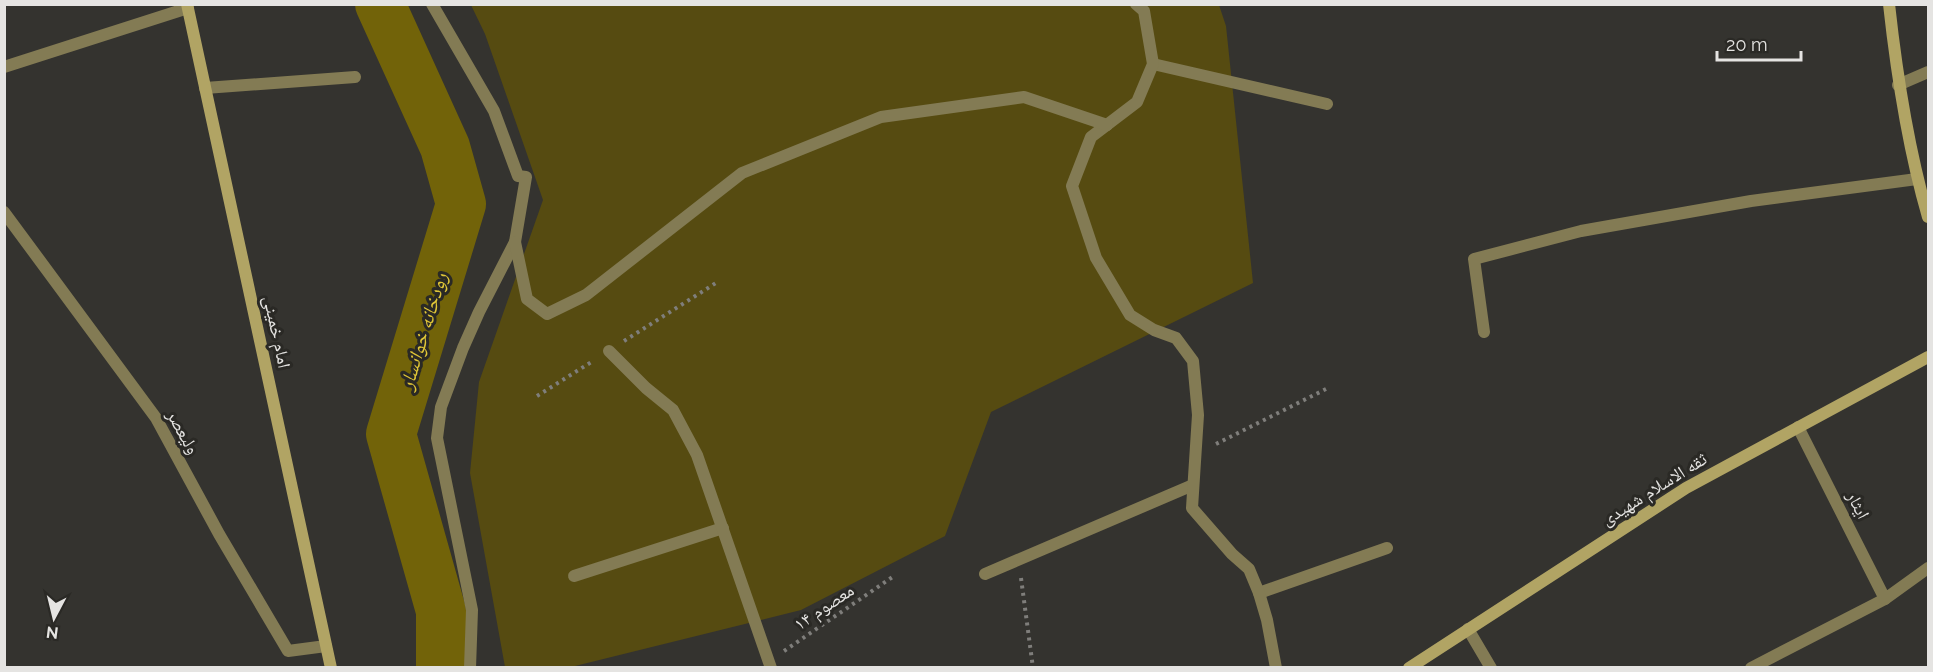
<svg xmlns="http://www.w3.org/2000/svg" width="1933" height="672" viewBox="0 0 1933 672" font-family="Raleway,'Noto Naskh Arabic',sans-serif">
	<rect width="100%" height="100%" fill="#34332f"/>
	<path fill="#564b11" d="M471,5H1219L1226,26L1253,283L991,412L945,536L801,610L571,667H505L470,473L479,382L543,200L485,34Z"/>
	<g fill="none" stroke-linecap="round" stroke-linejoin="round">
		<path stroke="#726309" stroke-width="50" d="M380,4L445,147L461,204L391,434L441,611V668"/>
		<g stroke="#7f7e7b" stroke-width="4" stroke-dasharray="3 4.5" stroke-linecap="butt">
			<path d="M624,341L719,281"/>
			<path d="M537,396L593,361"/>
			<path d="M1216,444L1326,389"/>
			<path d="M1021,578L1033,668"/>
			<path d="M784,651L894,576"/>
		</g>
		<g stroke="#837b54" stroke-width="12">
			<path d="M1153,64L1327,104"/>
			<path d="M205,88L355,77"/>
			<path d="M985,574L1193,485"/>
			<path d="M574,576L723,528"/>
			<path d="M1259,593L1387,548"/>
			<path d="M1468,629L1491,668"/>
			<path d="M1751,668L1885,599"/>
		</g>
		<path stroke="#837b54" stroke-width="12" d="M4,212L156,418L219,534L288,651L326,646"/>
		<g stroke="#837b54" stroke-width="12">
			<path d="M432,4L494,111L518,176L526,177L515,242L479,312L463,348L441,407L437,438L472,610L470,668"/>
			<path d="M1136,4L1144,11L1153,64L1137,102L1091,137L1072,186L1096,258L1130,315L1154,330L1176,338L1193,361L1198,415L1192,508L1232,554L1249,569L1259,593L1267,620L1276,668"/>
			<path d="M4,67L188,8"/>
			<path d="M1898,85L1928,72"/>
			<path d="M515,242L527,299L547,314L586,295L742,173L881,117L1024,97L1107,125"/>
			<path d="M1484,332L1474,259L1581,231L1751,201L1917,179"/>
			<path d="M609,351L646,388L673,410L697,455L771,668"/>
			<path d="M1798,427L1885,599L1928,568"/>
		</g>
		<g stroke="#b1a464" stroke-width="12">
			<path d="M187,4L331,668"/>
			<path d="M1889,4C1897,77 1908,148 1928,217"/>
			<path d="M1409,668L1686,488L1928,357"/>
		</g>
	</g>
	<g text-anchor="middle" stroke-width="6" stroke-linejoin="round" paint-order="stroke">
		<g font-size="18" fill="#e5e4e2" stroke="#2a2925">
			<text transform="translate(277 332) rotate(78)" y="6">امام خمینی</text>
			<text transform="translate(183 432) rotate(61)" y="6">ولیعصر</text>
			<text transform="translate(1654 489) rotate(-32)" y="6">ثقه الاسلام شهیدی</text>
			<text transform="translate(1858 505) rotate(63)" y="6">ایثار</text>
			<text transform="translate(824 607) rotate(-34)" y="6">۱۴ معصوم</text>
		</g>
		<g font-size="20" font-style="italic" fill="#e0c637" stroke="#2a2925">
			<text transform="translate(423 331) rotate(-73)" y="7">رودخانه خوانسار</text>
		</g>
	</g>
	<rect width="1933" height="672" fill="none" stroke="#e5e4e2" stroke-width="12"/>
	<g transform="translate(54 618) rotate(187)" stroke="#2a2925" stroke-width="4.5" paint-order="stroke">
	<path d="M0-4.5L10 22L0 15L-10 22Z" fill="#e5e4e2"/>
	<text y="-9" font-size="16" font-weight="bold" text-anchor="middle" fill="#e5e4e2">N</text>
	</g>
	<path d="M1717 51v9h84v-9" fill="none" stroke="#e5e4e2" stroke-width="3"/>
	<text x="1726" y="51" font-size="18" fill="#e5e4e2" stroke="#2a2925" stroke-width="4.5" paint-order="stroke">20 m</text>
</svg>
